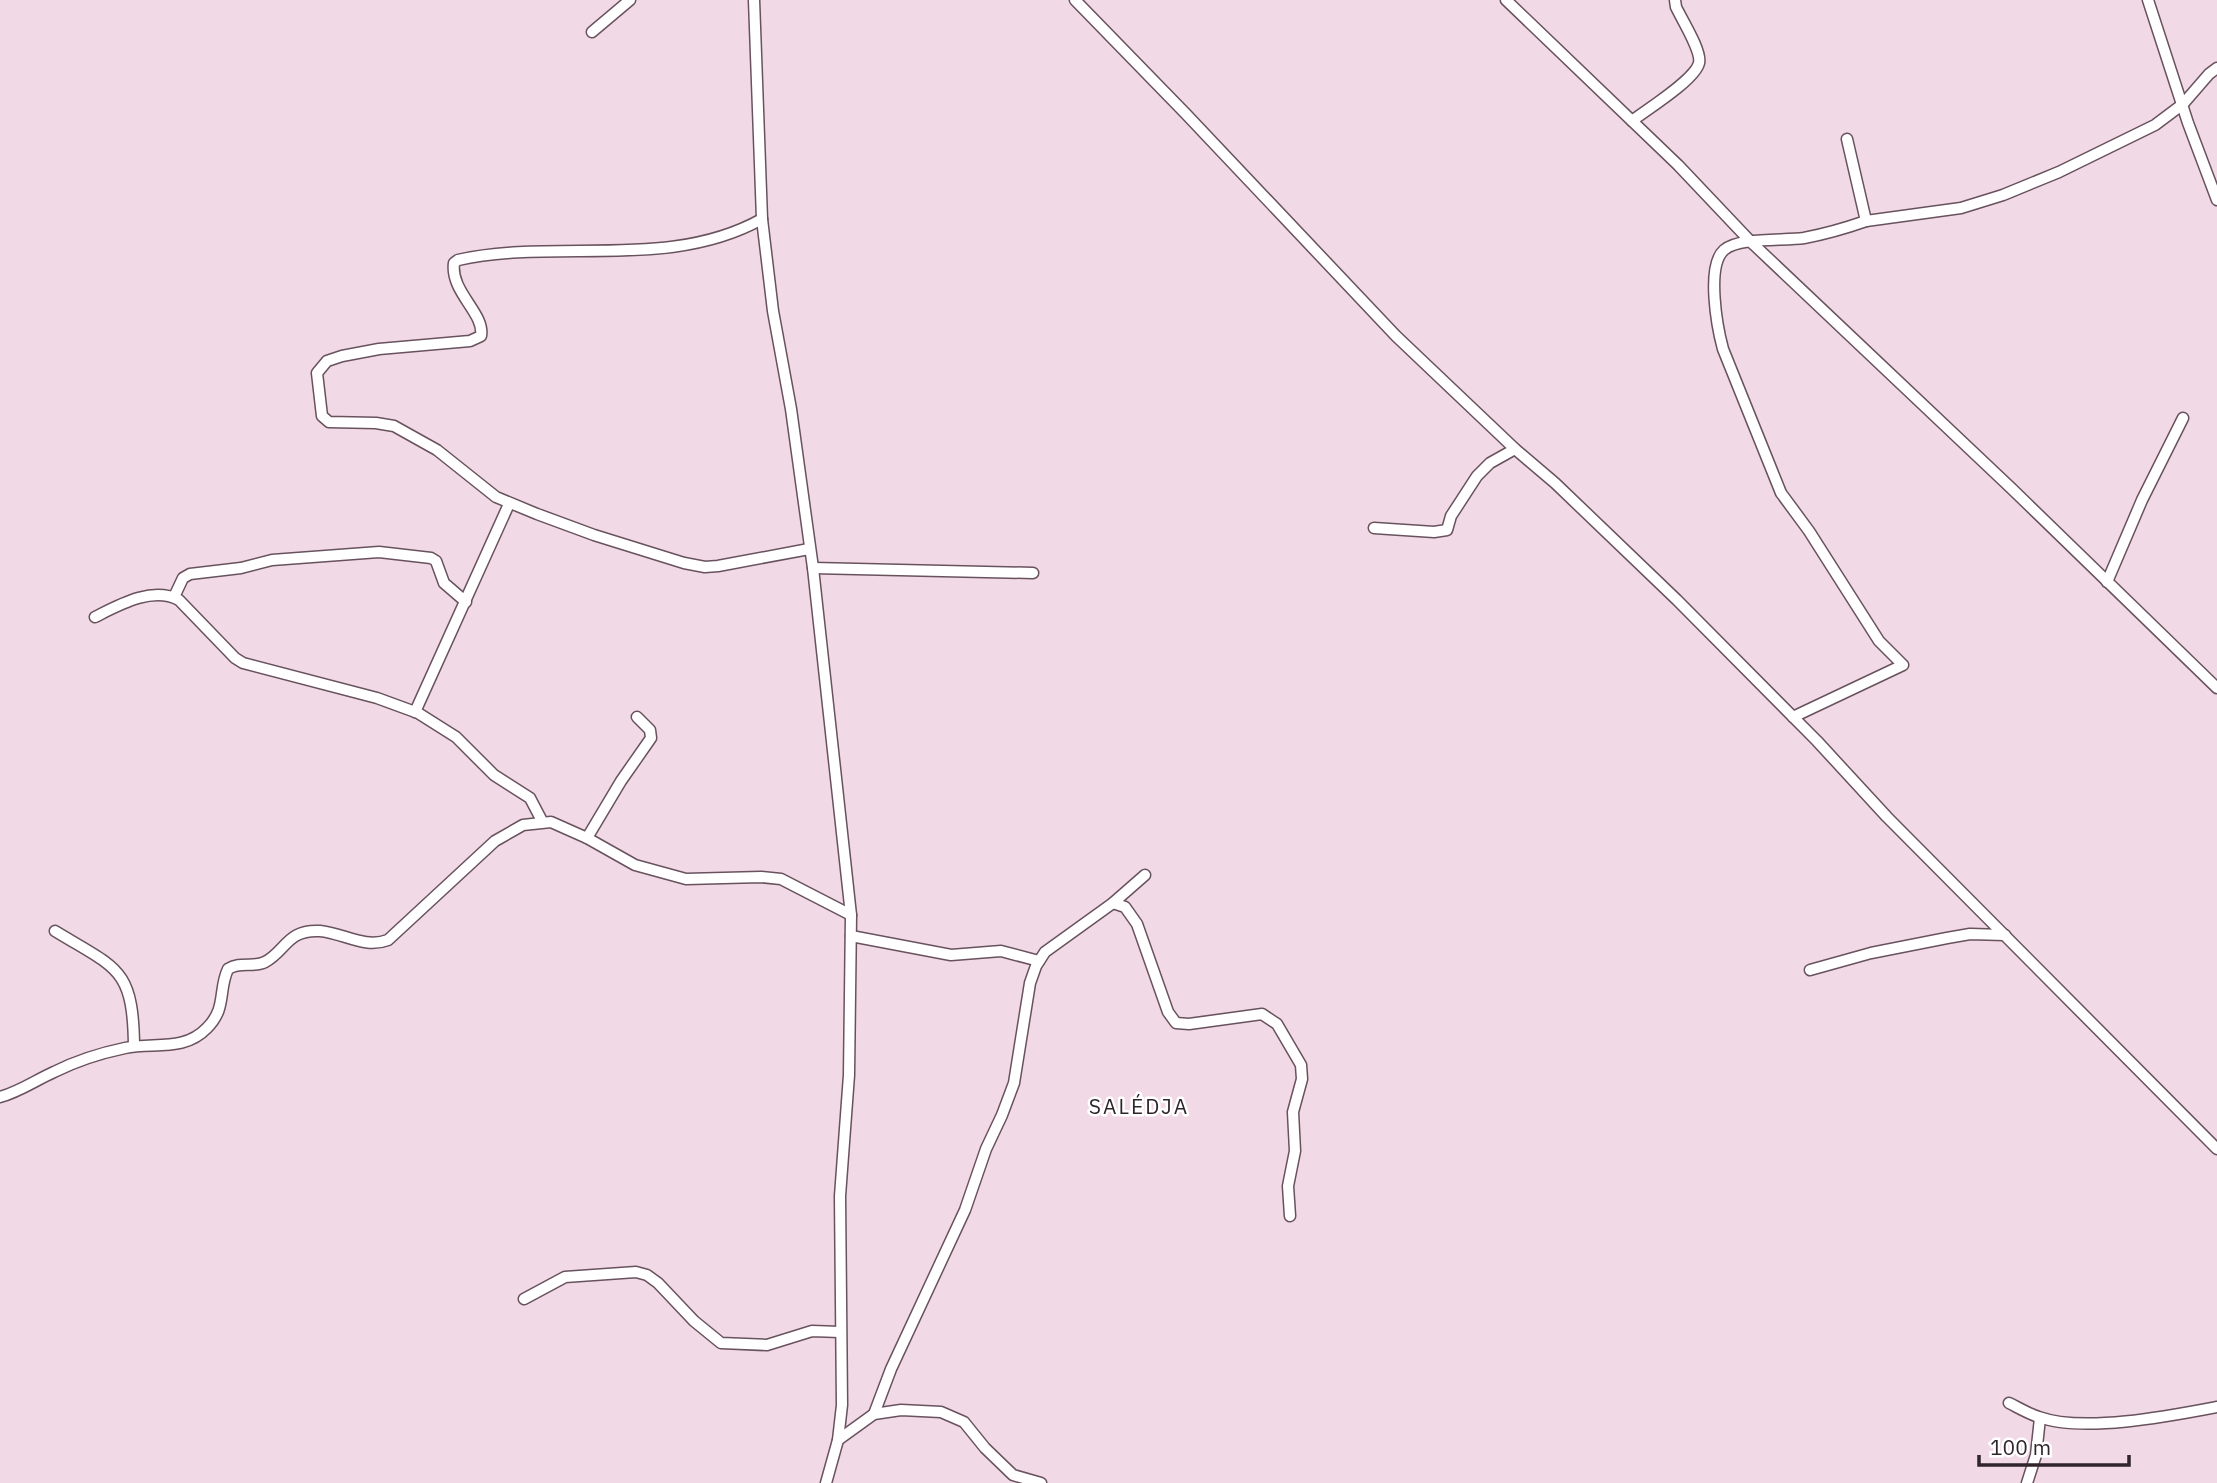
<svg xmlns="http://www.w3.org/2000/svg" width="2217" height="1483" viewBox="0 0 2217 1483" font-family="'IBM Plex Sans',sans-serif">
	<rect width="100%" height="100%" fill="#f2d9e6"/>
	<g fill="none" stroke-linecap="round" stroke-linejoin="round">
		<g stroke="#68525e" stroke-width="13">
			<g id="street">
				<path d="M754,0L762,219L773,311L791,409L813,568L851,915L849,1075L840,1196L842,1405L838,1440L826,1483"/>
				<path d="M1075,0L1186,114L1396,336L1515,449L1555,483L1677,600L1817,741L1887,817L2217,1149"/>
				<path d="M1506,0L1678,165L1751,242L2011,488L2217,688"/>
				<path d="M2148,0L2188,123L2217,200"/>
				<path d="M592,32L630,0"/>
				<path d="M1632,121C1646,110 1695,80 1699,63C1702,51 1682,20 1676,7L1675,0"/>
				<path d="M762,219C669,271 558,238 458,260L454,263C450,292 485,313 481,336L470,341L379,349L342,356L327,361L317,373L322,416L329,422L376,423L394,426L437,450L496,497L537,514L594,535L684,563L705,567L718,566L809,549"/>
				<path d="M1866,221L1961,208L2003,195L2059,172L2155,125L2183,104L2209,74L2217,68"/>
				<path d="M1374,528L1434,532L1447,530L1451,516L1477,476L1490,463L1515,449"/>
				<path d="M813,568L1033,573"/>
				<path d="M2107,582L2142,500L2183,418"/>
				<path d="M174,597L183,578L190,574L241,568L272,560L379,552L431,558L436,561L444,583L466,602"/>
				<path d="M95,617C119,605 152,586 179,600L235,658L243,663L377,698L418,713L456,737L494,775L530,798L542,821"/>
				<path d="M415,712L509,504"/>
				<path d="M1793,717L1903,665L1879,641L1809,531L1781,493L1723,349C1717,327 1706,266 1724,250C1738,237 1784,241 1804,238C1825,234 1846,228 1866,221L1847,139"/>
				<path d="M587,838L621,781L651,738L650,730L637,717"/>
				<path d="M1113,903L1125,907L1137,924L1168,1012L1176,1023L1189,1024L1262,1014L1277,1024L1301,1065L1302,1079L1293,1112L1295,1151L1288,1186L1290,1216"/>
				<path d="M55,931C117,969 133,967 134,1046"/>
				<path d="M851,936L951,955L1001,951L1039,961"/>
				<path d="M1810,970L1871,953L1947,938L1970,934L2005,935"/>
				<path d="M0,1097C19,1092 36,1080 54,1072C76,1061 101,1053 125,1048C154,1042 184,1052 207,1028C227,1008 218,990 228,969C240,961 254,968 265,962C286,951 287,929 320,931C343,933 365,949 388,940L495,841L523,825L551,822L587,838L635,865L686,879L761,877L781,879L851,915"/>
				<path d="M524,1299L565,1277L636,1272L647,1275L658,1283L694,1321L721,1343L767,1345L812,1331L840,1332"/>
				<path d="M2009,1403C2019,1408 2029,1414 2039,1417C2083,1433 2170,1416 2217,1407"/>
				<path d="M874,1414L891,1369L965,1210L986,1149L1002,1115L1014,1083L1030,983L1036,966L1045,952L1113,903L1145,875"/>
				<path d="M838,1440L874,1414L901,1410L941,1412L964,1422L985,1448L1013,1475L1041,1483"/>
				<path d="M2027,1483L2036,1455L2040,1418"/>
			</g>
		</g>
		<use href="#street" stroke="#fff" stroke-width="10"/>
	</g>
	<g text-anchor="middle" stroke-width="5" stroke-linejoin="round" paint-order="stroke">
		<g font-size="21" letter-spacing="2" fill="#2f252a" stroke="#fff">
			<text x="1139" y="1114">SALÉDJA</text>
		</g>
	</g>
	<path d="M1979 1455v10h150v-10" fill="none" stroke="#2f252a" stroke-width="3.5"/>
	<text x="1990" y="1455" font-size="21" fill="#2f252a" stroke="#ffffff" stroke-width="5" paint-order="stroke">100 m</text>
</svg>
